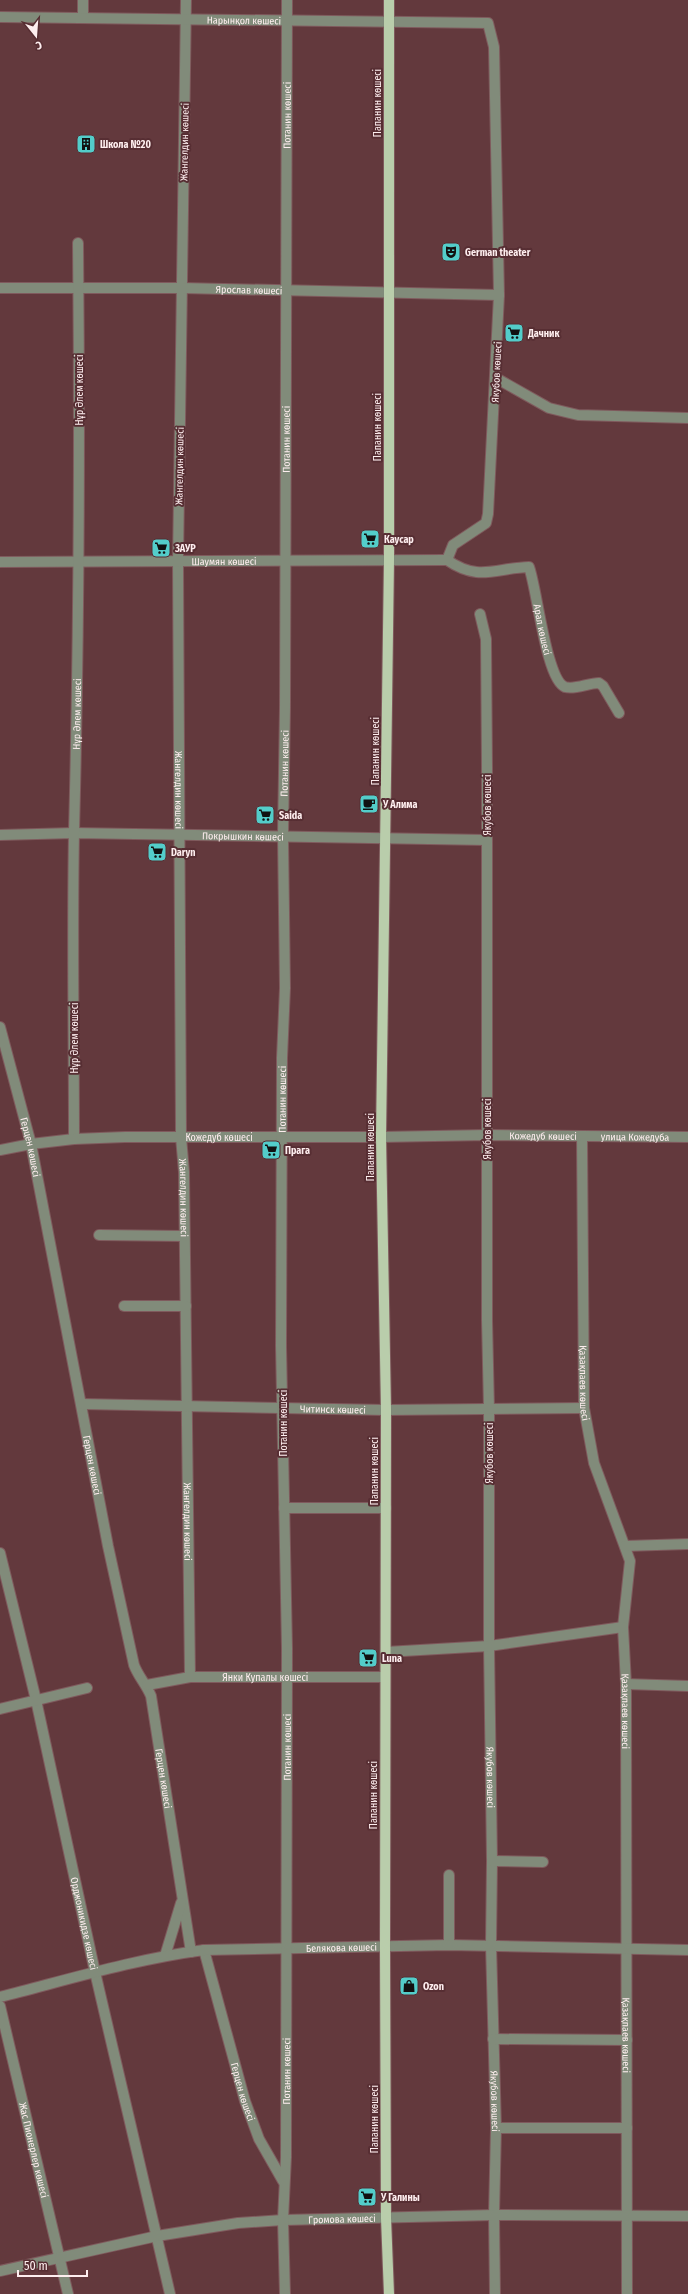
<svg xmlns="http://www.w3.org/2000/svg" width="688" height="2294" viewBox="0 0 688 2294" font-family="'Fira Sans Condensed',sans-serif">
	<rect width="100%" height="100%" fill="#63393d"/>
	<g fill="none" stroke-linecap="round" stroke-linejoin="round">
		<g stroke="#7f5a5d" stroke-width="12">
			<g id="minor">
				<path d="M83,0V17"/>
				<path id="s1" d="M186,0L178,562L181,1137L184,1172L190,1677"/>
				<path id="s2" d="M0,17L488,23L494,47L499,295L488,514L486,523L453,545L447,560"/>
				<path id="s3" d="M0,288H182L499,295"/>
				<path d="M496,378L549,408L578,415L688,418"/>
				<path id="s4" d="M447,560C479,582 495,568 529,567C537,588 546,680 565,687C575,690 588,683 599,683L603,686L619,713"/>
				<path id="s5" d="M0,562L447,560"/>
				<path id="s6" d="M480,614L486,639L487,767V1320L489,1409V1646L492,1861L491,1945L496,2128L494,2215L495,2294"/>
				<path id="s7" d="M0,835L74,833L487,840"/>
				<path id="s8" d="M0,1027L31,1144L108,1546L134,1665C138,1676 146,1684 151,1696L191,1952"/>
				<path id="s9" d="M582,1136L584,1408L594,1463L630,1561L623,1627L626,1684L627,2294"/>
				<path id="s10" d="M74,1139C74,1037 72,935 74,833C79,636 80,440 78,243"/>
				<path id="s11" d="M0,1150L31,1144L74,1139L125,1137H381L487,1135L688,1137"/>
				<path d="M99,1235L184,1236"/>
				<path d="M124,1306H186"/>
				<path id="s12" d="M82,1404L386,1410L584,1408"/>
				<path d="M284,1508H386"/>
				<path d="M625,1546L688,1544"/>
				<path id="s13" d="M0,1553L36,1700L95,1972L170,2294"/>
				<path d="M386,1652L489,1646L623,1627"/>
				<path d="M626,1684L688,1686"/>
				<path id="s14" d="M147,1685L190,1677H385"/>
				<path d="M0,1709L87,1688"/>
				<path d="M492,1861L543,1862"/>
				<path d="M449,1945V1875"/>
				<path id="s15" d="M204,1950L245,2101L259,2139L283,2181"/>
				<path d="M165,1956L181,1903"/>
				<path id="s16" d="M0,1997C67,1980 135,1959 204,1950L449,1945L688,1950"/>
				<path id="s17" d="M0,2006L68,2294"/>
				<path d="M493,2039L627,2040"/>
				<path d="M496,2128H627"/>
				<path id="s18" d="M0,2271L157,2236L238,2223L283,2220L494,2215L688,2216"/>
				<path id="s19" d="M285,2294L283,2220L286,2157L287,1648L281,1346L282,1058L285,988L283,836L285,707L287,0"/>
			</g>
		</g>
		<g stroke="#7f5a5d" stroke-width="12">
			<path id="major" d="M389,2294L386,2218L385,1947L386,1410L381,1137L389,560V0"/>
		</g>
		<use href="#minor" stroke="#818b7a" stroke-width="10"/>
		<use href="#major" stroke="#b9cdab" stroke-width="10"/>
	</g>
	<defs>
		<g id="building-square" transform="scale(1)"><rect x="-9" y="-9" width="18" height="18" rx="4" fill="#53cdca" stroke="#572e33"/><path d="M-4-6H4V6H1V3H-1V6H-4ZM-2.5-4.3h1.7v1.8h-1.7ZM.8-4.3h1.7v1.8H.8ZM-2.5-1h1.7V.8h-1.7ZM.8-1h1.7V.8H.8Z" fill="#111"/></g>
		<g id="theatre-square" transform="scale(1)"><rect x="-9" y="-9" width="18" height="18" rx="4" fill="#53cdca" stroke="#572e33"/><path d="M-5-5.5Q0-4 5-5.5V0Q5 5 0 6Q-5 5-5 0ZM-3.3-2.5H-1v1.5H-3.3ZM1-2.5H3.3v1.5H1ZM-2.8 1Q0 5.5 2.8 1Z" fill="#111"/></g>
		<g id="supermarket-square" transform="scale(1)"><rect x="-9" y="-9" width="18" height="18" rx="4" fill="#53cdca" stroke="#572e33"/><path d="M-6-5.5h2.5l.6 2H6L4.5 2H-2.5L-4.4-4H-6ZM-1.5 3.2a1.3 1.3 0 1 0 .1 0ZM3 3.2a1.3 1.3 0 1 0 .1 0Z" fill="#111"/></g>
		<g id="cafe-square" transform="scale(1)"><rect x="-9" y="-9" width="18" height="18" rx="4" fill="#53cdca" stroke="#572e33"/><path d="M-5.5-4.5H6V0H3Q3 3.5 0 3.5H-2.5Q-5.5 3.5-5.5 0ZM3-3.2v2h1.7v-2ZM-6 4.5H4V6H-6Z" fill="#111"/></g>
		<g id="shop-square" transform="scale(1)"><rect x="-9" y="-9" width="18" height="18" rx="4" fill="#53cdca" stroke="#572e33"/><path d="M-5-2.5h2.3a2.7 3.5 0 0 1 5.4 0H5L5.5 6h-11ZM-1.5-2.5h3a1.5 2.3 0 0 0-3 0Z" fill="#111"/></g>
	</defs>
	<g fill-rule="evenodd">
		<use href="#building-square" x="86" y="144"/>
		<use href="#theatre-square" x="451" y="252"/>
		<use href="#supermarket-square" x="514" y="333"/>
		<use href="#supermarket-square" x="370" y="539"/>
		<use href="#supermarket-square" x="161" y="548"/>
		<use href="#cafe-square" x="369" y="804"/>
		<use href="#supermarket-square" x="265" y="815"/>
		<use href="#supermarket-square" x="157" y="852"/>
		<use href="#supermarket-square" x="271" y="1150"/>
		<use href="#supermarket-square" x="368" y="1658"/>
		<use href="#shop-square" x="409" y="1986"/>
		<use href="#supermarket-square" x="367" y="2197"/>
	</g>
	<g text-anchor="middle" stroke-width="4" stroke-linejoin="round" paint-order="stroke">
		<g font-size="10" fill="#feeeef" stroke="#572e33">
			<text dy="4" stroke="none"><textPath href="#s2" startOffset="244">Нарынқол көшесі</textPath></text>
			<text transform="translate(377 103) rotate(-90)" y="4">Папанин көшесі</text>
			<text dy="4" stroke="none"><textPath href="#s19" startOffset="2179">Потанин көшесі</textPath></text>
			<text transform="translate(184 142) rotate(-89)" y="4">Жангелдин көшесі</text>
			<text dy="4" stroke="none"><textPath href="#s3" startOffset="249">Ярослав көшесі</textPath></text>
			<text transform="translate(496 372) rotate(-87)" y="4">Якубов көшесі</text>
			<text transform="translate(79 390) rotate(-90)" y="4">Нұр Әлем көшесі</text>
			<text transform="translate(377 427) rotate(-90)" y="4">Папанин көшесі</text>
			<text dy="4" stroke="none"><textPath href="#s19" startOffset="1855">Потанин көшесі</textPath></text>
			<text transform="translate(179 466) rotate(-89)" y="4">Жангелдин көшесі</text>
			<text dy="4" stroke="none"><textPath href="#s5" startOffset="224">Шаумян көшесі</textPath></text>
			<text dy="4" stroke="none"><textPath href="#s4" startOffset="149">Арал көшесі</textPath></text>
			<text dy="4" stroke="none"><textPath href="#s10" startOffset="425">Нұр Әлем көшесі</textPath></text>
			<text transform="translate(375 751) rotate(-90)" y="4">Папанин көшесі</text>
			<text dy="4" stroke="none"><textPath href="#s19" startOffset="1531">Потанин көшесі</textPath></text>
			<text dy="4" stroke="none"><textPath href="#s1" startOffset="790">Жангелдин көшесі</textPath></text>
			<text transform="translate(487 805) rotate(-90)" y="4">Якубов көшесі</text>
			<text dy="4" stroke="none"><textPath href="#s7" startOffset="243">Покрышкин көшесі</textPath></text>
			<text transform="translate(74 1038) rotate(-90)" y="4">Нұр Әлем көшесі</text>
			<text dy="4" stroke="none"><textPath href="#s19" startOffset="1195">Потанин көшесі</textPath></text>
			<text transform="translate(487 1129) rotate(-90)" y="4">Якубов көшесі</text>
			<text dy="4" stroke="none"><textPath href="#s11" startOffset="544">Кожедуб көшесі</textPath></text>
			<text dy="4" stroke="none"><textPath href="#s11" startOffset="220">Кожедуб көшесі</textPath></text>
			<text dy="4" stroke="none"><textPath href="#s11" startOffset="636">улица Кожедуба</textPath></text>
			<text dy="4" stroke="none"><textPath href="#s8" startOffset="124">Герцен көшесі</textPath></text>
			<text transform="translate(370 1147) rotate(-90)" y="4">Папанин көшесі</text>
			<text dy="4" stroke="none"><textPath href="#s1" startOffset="1198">Жангелдин көшесі</textPath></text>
			<text dy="4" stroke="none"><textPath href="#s9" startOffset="247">Қазақпаев көшесі</textPath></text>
			<text dy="4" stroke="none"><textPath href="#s12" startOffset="251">Читинск көшесі</textPath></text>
			<text transform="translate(283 1423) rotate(-90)" y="4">Потанин көшесі</text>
			<text transform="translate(489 1453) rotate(-90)" y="4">Якубов көшесі</text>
			<text dy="4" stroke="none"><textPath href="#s8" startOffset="448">Герцен көшесі</textPath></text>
			<text transform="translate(374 1471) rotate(-90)" y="4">Папанин көшесі</text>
			<text dy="4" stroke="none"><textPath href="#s1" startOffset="1522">Жангелдин көшесі</textPath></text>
			<text dy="4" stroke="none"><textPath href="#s14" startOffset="119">Янки Купалы көшесі</textPath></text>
			<text dy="4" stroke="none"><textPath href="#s9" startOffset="583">Қазақпаев көшесі</textPath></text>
			<text dy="4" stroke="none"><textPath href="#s19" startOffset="547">Потанин көшесі</textPath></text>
			<text dy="4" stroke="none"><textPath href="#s6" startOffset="1164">Якубов көшесі</textPath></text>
			<text dy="4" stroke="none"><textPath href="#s8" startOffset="771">Герцен көшесі</textPath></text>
			<text transform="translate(373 1795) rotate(-90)" y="4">Папанин көшесі</text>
			<text dy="4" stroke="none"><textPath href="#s13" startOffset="380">Орджоникидзе көшесі</textPath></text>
			<text dy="4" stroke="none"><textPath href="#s16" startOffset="347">Белякова көшесі</textPath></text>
			<text dy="4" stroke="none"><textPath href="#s9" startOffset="907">Қазақпаев көшесі</textPath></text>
			<text dy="4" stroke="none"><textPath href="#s19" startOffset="223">Потанин көшесі</textPath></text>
			<text dy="4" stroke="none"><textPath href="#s15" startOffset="147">Герцен көшесі</textPath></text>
			<text dy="4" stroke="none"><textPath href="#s6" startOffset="1488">Якубов көшесі</textPath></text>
			<text transform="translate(374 2119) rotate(-90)" y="4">Папанин көшесі</text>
			<text dy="4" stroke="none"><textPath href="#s17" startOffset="148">Жас Пионерлер көшесі</textPath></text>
			<text dy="4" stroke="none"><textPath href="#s18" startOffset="347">Громова көшесі</textPath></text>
		</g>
		<g font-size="10" font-weight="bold" fill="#feeeef" stroke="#572e33" text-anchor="start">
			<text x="100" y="148">Школа №20</text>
			<text x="465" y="256">German theater</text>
			<text x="528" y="337">Дачник</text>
			<text x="384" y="543">Каусар</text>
			<text x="175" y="552">ЗАУР</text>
			<text x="383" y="808">У Алима</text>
			<text x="279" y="819">Saida</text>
			<text x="171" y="856">Daryn</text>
			<text x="285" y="1154">Прага</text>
			<text x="382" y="1662">Luna</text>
			<text x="423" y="1990">Ozon</text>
			<text x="381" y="2201">У Галины</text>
		</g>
	</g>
	<g transform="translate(36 36) rotate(163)" stroke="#572e33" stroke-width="3" paint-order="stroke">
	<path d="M0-3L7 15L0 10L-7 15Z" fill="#feeeef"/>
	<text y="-6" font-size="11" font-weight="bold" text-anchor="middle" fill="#feeeef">С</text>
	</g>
	<path d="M18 2270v6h69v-6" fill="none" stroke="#feeeef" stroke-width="2"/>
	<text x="24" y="2270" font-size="12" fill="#feeeef" stroke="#572e33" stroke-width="3" paint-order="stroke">50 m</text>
</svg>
